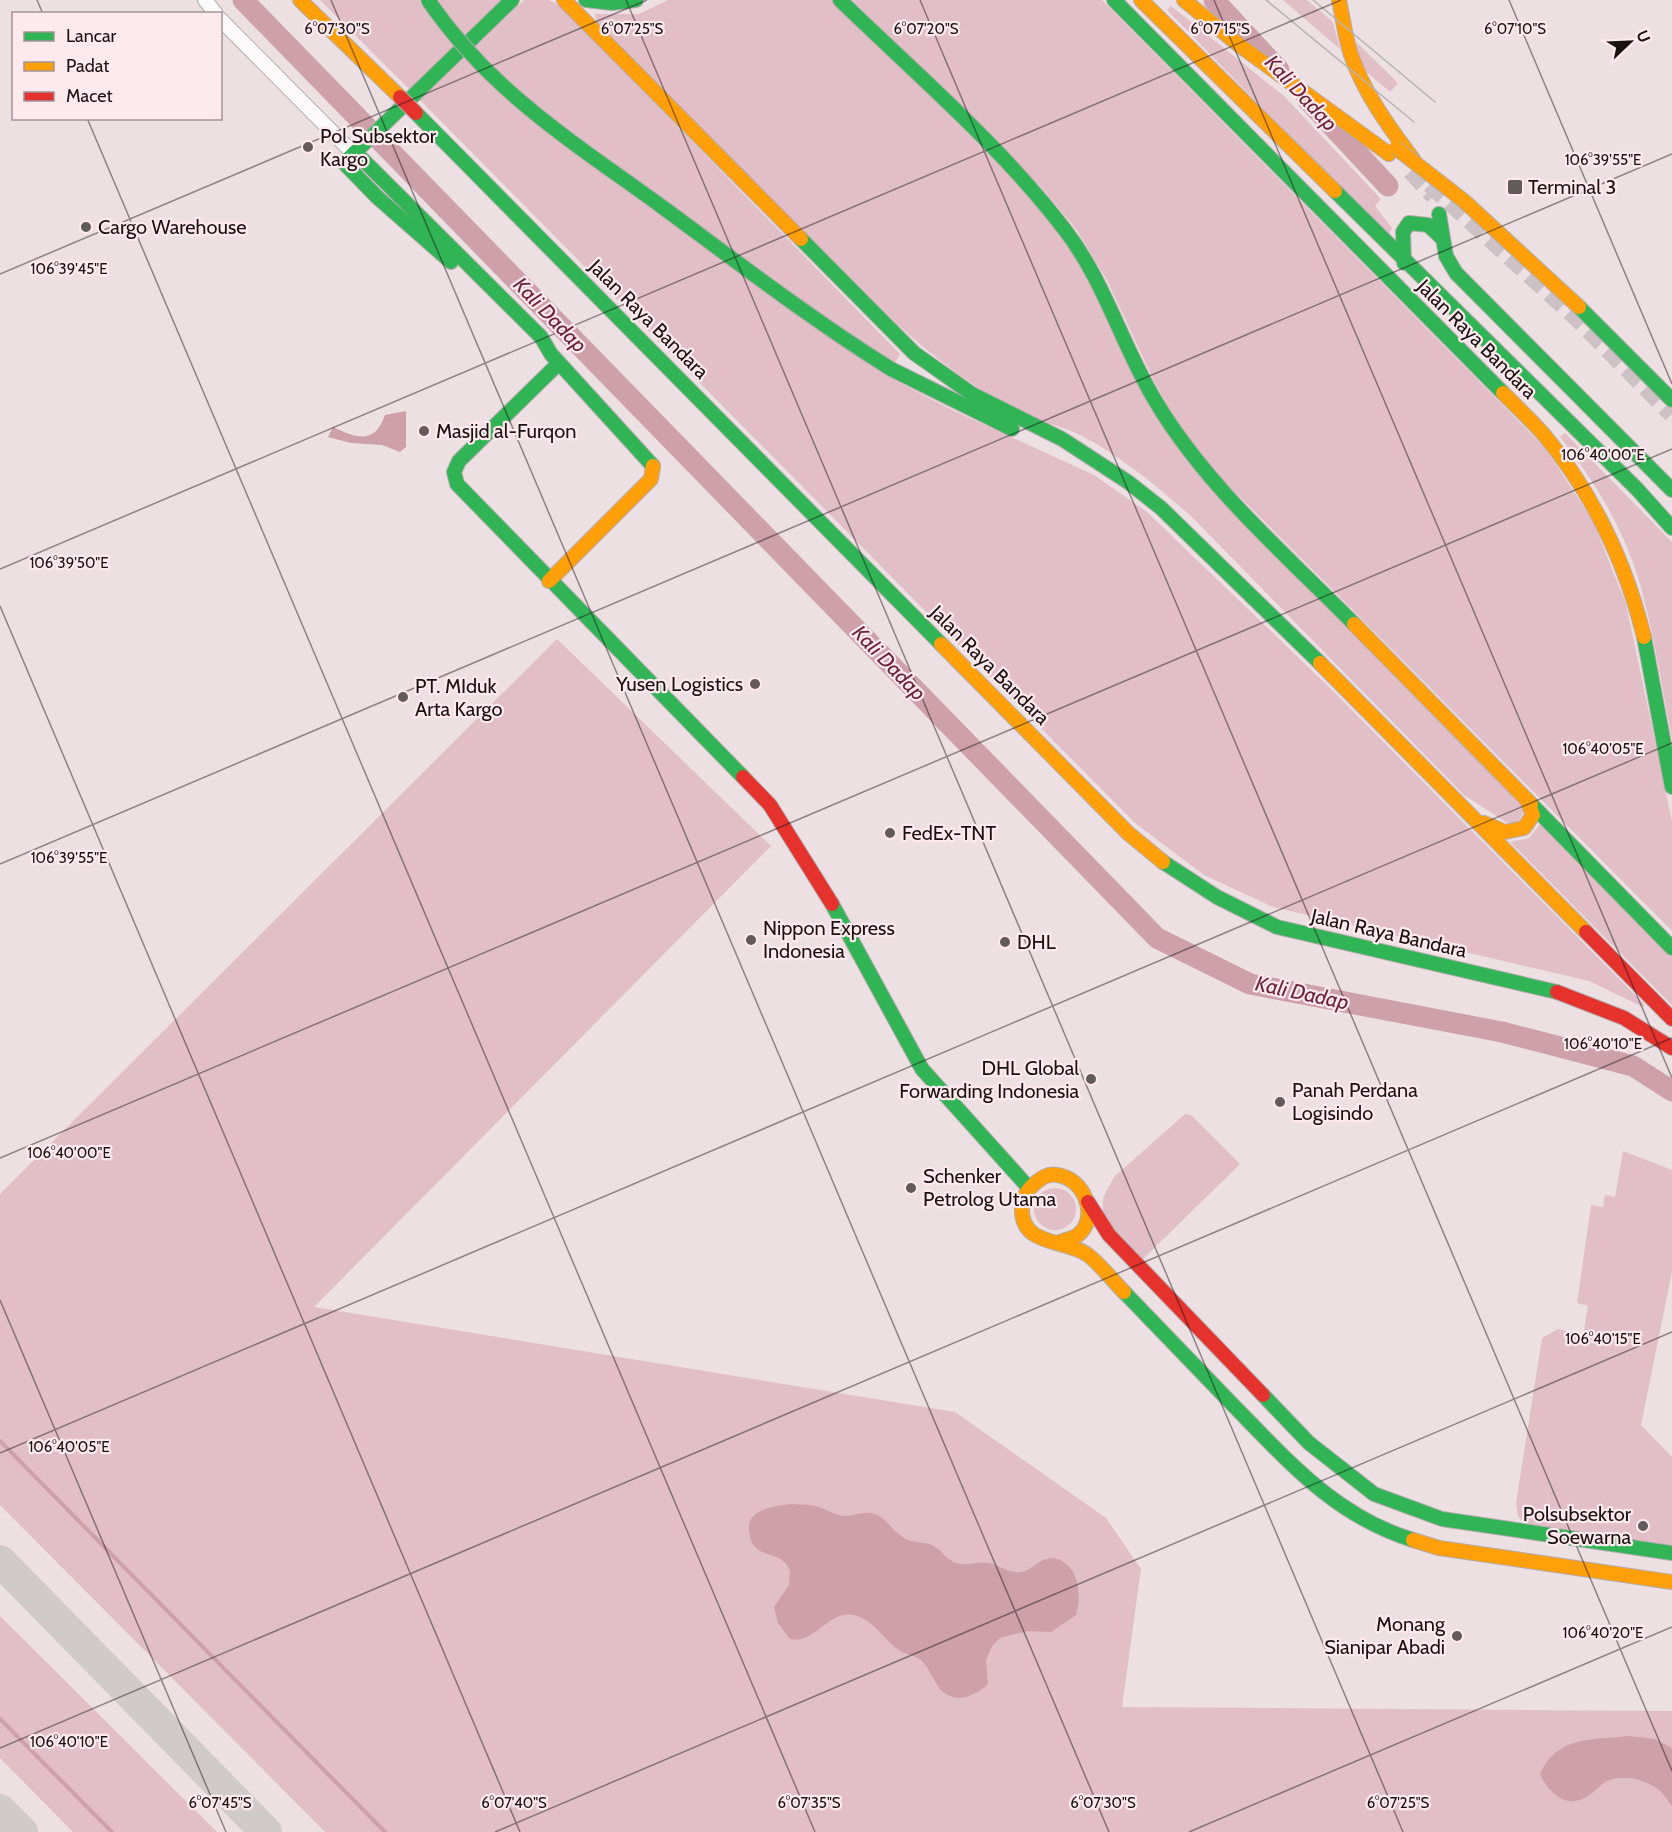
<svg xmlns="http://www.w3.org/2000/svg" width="1672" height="1832" viewBox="0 0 1672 1832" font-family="Cabin,sans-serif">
	<rect width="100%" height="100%" fill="#ece0e3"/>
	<g fill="#e2bec6">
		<path d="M320,0H505L411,91Z"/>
		<path d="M524,0H549L560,6L900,354L887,376L950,409L1094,475L1147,512L1328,686L1645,1005L1643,1007L1589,981L1273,907L1204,875L1135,823L419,99Z"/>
		<path d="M668,0H835L1028,194L1088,273L1162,422L1519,799L1523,813L1519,821L1509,824L1464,795L1193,518C1157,486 1121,456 1078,434C1063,427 1046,423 1030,416C980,393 939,362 898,325L597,25L595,14H639Z"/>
		<path d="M852,0H1102L1546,449L1593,521L1626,604L1672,821V931L1214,471L1177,423L1154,381L1107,280L1076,229L1041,187Z"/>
		<path d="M1283,0H1307L1333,22L1340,49Z"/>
		<path d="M1171,6L1284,96L1381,199L1375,206L1392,228L1388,237L1167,10Z"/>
		<path d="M1355,41L1398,83L1390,92L1363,69Z"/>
		<path d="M1565,433L1672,542V739C1661,683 1653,623 1635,568C1619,521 1591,476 1560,437Z"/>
		<path d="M557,639L771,846L314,1307L955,1412L1106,1518L1141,1569L1122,1707L1672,1711V1832H325L0,1505V1194Z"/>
		<path d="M1542,822L1672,953V1005L1510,842L1529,838Z"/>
		<path d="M1185,1114L1191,1115L1240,1164L1141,1261L1103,1217V1198L1114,1177Z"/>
		<path d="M1623,1151L1672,1170V1272L1641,1425L1672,1457V1547L1524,1523L1518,1516L1516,1503L1542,1338L1558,1329L1583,1336L1588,1306L1577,1303L1591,1205L1603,1207L1605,1195L1615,1197Z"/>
		<circle cx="1055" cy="1209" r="21"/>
		<path d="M0,1616L217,1832H73L0,1758Z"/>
	</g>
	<g fill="#cea0aa">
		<path d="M406,411V447L400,452L382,445L351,443L328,437L333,427C358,439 375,444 385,415Z"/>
		<path d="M792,1504C800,1505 808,1504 815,1506C825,1508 835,1516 846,1516C857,1515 866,1510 877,1515C888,1520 892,1530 901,1536C911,1544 921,1541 932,1545C944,1551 947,1563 962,1564C971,1565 980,1561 990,1563C1000,1566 1014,1576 1025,1571C1037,1566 1046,1552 1062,1561C1080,1571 1081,1598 1076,1615L1051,1632L1027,1631L1000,1638L992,1646L986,1660L988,1684C977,1695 957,1704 943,1692C934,1684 931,1670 922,1661C917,1656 909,1655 902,1652C886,1643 877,1624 860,1617C830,1604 817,1645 790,1639L778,1623L774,1607L789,1585L790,1571C783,1553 769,1558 756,1548C751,1543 750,1537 749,1531C746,1508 776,1506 792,1504Z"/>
		<path d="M1628,1736L1655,1739L1672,1748V1806C1668,1802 1665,1795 1660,1791C1647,1779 1623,1774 1607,1781C1600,1785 1594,1792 1588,1796C1566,1810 1549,1793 1540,1774C1557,1736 1591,1740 1628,1736Z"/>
	</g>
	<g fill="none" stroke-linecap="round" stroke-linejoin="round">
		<g stroke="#cea0aa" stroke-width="4">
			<path d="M0,1441L385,1832"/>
			<path d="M0,1719L112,1832"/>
		</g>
		<g stroke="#cea0aa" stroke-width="21">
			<path d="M243,0L1157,938L1250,984L1502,1032L1633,1066L1672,1091"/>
			<path d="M1214,0L1279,70"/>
			<path d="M1307,99L1388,186"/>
		</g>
		<g stroke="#d1cacb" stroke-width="32">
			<path d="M0,1561L266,1832"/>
			<path d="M0,1810L22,1832"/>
		</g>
		<g stroke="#ccc1c4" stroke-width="18" stroke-dasharray="18 9" stroke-linecap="butt">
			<path d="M1411,171L1434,196"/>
			<path d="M1430,184L1576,317L1672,414"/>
		</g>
		<g stroke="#b4abad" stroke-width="16">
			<g id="street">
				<path d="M205,0L216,14"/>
				<path d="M220,19L353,153"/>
			</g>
		</g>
		<g stroke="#b4abad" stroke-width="16">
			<g id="fast">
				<path d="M586,0L612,3L636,0"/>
				<path d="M840,0C915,73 1002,147 1065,230C1105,282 1122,346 1156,402C1207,487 1285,554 1354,624"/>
				<path d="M1114,0L1503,393"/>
				<path d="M416,113L941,644"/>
				<path d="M355,152L541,337L551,354L653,466"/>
				<path d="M1335,191L1637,489L1672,528"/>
				<path d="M1439,214L1446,256L1456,273L1672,490"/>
				<path d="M801,239L914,353L972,394L1062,439L1128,482L1161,508L1320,663"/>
				<path d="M451,262L377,197L344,163L512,0"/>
				<path d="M1404,263L1403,232L1409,223L1428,225L1442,238"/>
				<path d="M1579,307L1672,400"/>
				<path d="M559,363L459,461L454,472L457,484L743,777"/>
				<path d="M891,369L1012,429"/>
				<path d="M1644,637L1672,787"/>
				<path d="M1531,804L1672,948"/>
				<path d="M1163,862L1217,897L1277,927L1557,992"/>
				<path d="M832,904L922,1069L1029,1188"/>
				<path d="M1124,1292C1160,1329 1196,1367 1232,1404C1288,1461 1335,1516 1413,1540"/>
				<path d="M1263,1395L1309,1443L1374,1494L1442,1519L1672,1553"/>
			</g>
		</g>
		<g stroke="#b4abad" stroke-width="16">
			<g id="slow">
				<path d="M300,0L400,97"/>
				<path d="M564,0L801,239"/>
				<path d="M1141,0L1335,191"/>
				<path d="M1184,0L1239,45L1389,154"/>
				<path d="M1339,0C1343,18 1345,37 1351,55C1364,93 1389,127 1413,159"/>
				<path d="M1503,393C1517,407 1532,421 1545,436C1593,494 1626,564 1644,637"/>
				<path d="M549,581L651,479L653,466"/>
				<path d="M1354,624L1531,804"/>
				<path d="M941,644L1128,833L1163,862"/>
				<path d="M1320,663L1586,932"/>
				<path d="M1484,823L1505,832L1524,828L1533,815L1527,800"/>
				<path d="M1056,1243C1062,1241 1072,1239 1078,1235C1100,1217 1084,1178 1057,1175C1047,1173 1040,1179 1033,1185C1025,1192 1022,1199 1022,1209C1021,1247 1067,1239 1088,1255C1101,1265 1112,1280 1124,1292"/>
				<path d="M1413,1540L1439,1548L1672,1582"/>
			</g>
		</g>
		<g stroke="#b4abad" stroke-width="16">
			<g id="jam">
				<path d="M743,777L770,805L832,904"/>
				<path d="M1586,932L1672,1019"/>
				<path d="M1557,992L1624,1018L1672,1048"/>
				<path d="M1088,1202L1109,1235L1263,1395"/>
			</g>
		</g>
		<use href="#street" stroke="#fcfafb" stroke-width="14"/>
		<use href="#fast" stroke="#30b455" stroke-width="14"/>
		<use href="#slow" stroke="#ff9f0a" stroke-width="14"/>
		<use href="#jam" stroke="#e5322d" stroke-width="14"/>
		<g stroke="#b6b3b3" stroke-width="1.5">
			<path d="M1266,0L1414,122"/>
			<path d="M1313,0L1435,102"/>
		</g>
		<g stroke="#b4abad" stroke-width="16" stroke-linecap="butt">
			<path id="fast-bridge" d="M428,0C491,92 573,142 661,206C737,262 811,319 891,369"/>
		</g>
		<g stroke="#b4abad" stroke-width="16" stroke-linecap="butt">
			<path id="slow-bridge" d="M1396,148L1464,201L1579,307"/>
		</g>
		<g stroke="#b4abad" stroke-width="16" stroke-linecap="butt">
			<path id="jam-bridge" d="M400,97L416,113"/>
		</g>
		<use href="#fast-bridge" stroke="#30b455" stroke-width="14"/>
		<use href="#slow-bridge" stroke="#ff9f0a" stroke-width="14"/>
		<use href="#jam-bridge" stroke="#e5322d" stroke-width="14"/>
	</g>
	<path fill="none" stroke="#191213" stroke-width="1.5" stroke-opacity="0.45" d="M37,0L43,14M331,0L1109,1832M626,0L1403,1832M920,0L1672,1771M1214,0L1672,1078M1509,0L1672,384M87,118L815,1832M0,274L647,0M0,569L1341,0M0,606L520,1832M0,864L1672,154M0,1158L1672,449M0,1300L226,1832M0,1453L1672,743M0,1748L1672,1038M495,1832L1672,1332M1189,1832L1672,1627"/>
	<g fill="#635a5c" stroke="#fee9ed" stroke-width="2">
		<circle cx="308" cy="147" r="6"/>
		<rect x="1507" y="179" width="16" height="16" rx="3"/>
		<circle cx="86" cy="227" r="6"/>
		<circle cx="424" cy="431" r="6"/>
		<circle cx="755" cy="684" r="6"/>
		<circle cx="403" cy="697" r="6"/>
		<circle cx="890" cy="833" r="6"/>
		<circle cx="751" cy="940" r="6"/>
		<circle cx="1005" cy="942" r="6"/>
		<circle cx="1091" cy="1079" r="6"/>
		<circle cx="1280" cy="1102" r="6"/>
		<circle cx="911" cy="1188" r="6"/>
		<circle cx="1643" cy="1526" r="6"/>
		<circle cx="1457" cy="1636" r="6"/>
	</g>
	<g text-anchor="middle" stroke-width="4.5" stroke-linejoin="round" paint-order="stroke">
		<g font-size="20" fill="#191213" stroke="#fee9ed" text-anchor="start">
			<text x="320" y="143">Pol Subsektor<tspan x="320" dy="23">Kargo</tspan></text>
			<text x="1528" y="194">Terminal 3</text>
			<text x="98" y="234">Cargo Warehouse</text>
			<text x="436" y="438">Masjid al-Furqon</text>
			<text x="743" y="691" text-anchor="end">Yusen Logistics</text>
			<text x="415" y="693">PT. MIduk<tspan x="415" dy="23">Arta Kargo</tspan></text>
			<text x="902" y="840">FedEx-TNT</text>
			<text x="763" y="935">Nippon Express<tspan x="763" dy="23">Indonesia</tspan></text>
			<text x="1017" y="949">DHL</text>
			<text x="1079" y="1075" text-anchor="end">DHL Global<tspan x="1079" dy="23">Forwarding Indonesia</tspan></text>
			<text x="1292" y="1097">Panah Perdana<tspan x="1292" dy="23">Logisindo</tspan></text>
			<text x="923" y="1183">Schenker<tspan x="923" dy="23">Petrolog Utama</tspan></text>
			<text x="1631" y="1521" text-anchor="end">Polsubsektor<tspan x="1631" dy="23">Soewarna</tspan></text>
			<text x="1445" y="1631" text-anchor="end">Monang<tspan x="1445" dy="23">Sianipar Abadi</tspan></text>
		</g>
		<g font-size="20" fill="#191213" stroke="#fee9ed">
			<text transform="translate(649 319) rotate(45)" y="7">Jalan Raya Bandara</text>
			<text transform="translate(1477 339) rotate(45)" y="7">Jalan Raya Bandara</text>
			<text transform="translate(990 665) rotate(45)" y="7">Jalan Raya Bandara</text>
			<text transform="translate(1389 933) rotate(13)" y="7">Jalan Raya Bandara</text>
		</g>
		<g font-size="21" font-style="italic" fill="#6c223a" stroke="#fee9ed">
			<text transform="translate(1301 93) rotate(47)" y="7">Kali Dadap</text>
			<text transform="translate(550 315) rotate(46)" y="7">Kali Dadap</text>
			<text transform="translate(889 663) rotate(46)" y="7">Kali Dadap</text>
			<text transform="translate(1302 993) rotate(12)" y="7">Kali Dadap</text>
		</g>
	</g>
	<g font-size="15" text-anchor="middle" fill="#191213" stroke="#fee9ed" stroke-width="4.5" stroke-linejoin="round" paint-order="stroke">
		<text x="337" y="34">6°07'30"S</text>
		<text x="632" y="34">6°07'25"S</text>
		<text x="926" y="34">6°07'20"S</text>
		<text x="1220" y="34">6°07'15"S</text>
		<text x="1515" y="34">6°07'10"S</text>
		<text x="1603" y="165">106°39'55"E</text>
		<text x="69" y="274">106°39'45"E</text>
		<text x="1603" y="460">106°40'00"E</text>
		<text x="69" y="568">106°39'50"E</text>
		<text x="1603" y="754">106°40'05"E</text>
		<text x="69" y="863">106°39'55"E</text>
		<text x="1603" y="1049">106°40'10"E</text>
		<text x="69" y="1158">106°40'00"E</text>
		<text x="1603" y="1344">106°40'15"E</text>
		<text x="69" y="1452">106°40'05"E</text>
		<text x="1603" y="1638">106°40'20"E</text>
		<text x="69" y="1747">106°40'10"E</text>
		<text x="220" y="1808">6°07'45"S</text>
		<text x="514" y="1808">6°07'40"S</text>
		<text x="809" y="1808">6°07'35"S</text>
		<text x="1103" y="1808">6°07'30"S</text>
		<text x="1398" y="1808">6°07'25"S</text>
	</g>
	<rect x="12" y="12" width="210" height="108" fill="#fee9ed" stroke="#a29396" stroke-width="1.5"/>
	<rect x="24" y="32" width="30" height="9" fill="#30b455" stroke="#a29396" stroke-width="1.5"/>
	<text x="66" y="42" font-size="18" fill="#191213">Lancar</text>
	<rect x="24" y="62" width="30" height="9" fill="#ff9f0a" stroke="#a29396" stroke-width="1.5"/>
	<text x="66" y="72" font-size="18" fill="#191213">Padat</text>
	<rect x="24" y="92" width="30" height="9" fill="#e5322d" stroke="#a29396" stroke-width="1.5"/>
	<text x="66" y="102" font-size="18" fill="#191213">Macet</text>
	<g transform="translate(1630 42) rotate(67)" stroke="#fee9ed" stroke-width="4.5" paint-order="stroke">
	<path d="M0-4.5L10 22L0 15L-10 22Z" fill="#191213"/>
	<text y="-9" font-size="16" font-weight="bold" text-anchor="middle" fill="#191213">U</text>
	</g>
</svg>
